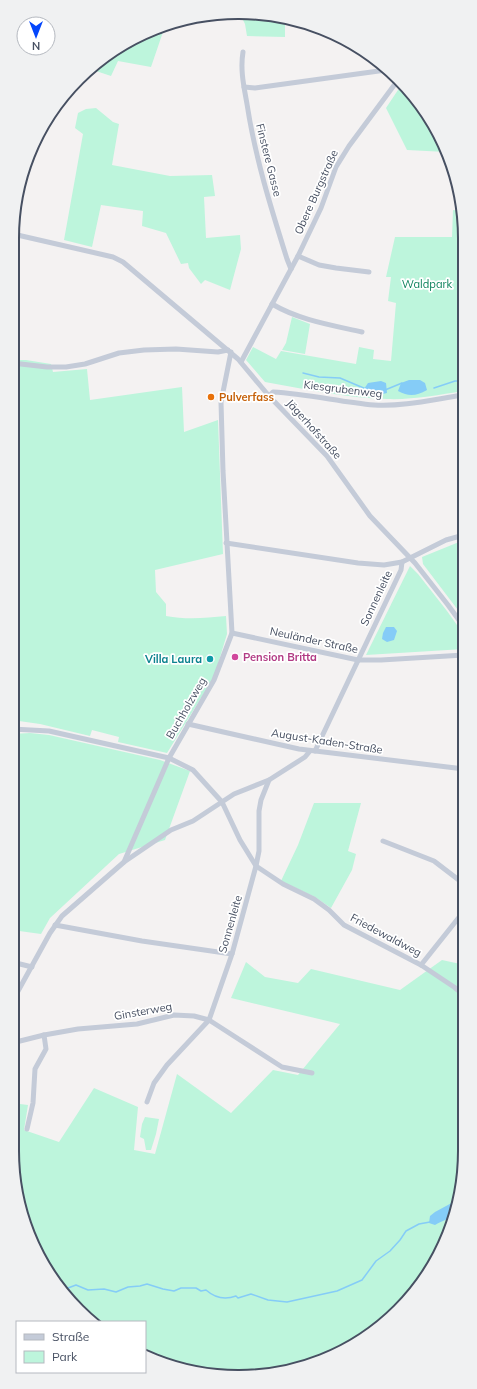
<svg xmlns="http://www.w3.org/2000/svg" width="477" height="1389" viewBox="0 0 477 1389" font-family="Mulish,sans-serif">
	<rect width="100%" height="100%" fill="#f4f2f2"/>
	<g fill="#bdf5dc">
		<path d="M241,16L285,19V37L247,36L245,24Z"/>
		<path d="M164,29L151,67L118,61L111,76L93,70L125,42Z"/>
		<path d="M402,84L409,89L442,139L446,152L407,150L386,108Z"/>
		<path d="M96,108L113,122L119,124L112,165L170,176L212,175L215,196L204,197L206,238L240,235L241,249L230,290L205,280L201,284L189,268L188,263L181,264L166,233L142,226L143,211L101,205L92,247L64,240L83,134L75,128L78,113L86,109Z"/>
		<path d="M453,210L463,211V391C438,395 412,400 387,399C346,398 305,389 265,382L246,360L253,347L276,359L281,351L356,364L359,347L374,350L373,359L391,361L396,303L388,301L391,277H386L395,237H452Z"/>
		<path d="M292,317L310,324L305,354L282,350L286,343Z"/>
		<path d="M12,360H26L51,364L53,372L87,369L90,400L182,387L184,432L218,420L223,554L155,570L156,592L166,604V616C187,620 206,618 226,616L227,634L214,677L167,753L118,742L119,737L92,730L90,736L40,724L12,720Z"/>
		<path d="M464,540V618L423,564L422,557Z"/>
		<path d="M410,566L418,574L447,611L464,635V649L366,655Z"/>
		<path d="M30,733L49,735L160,760L190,771L165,840L119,854L50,918L41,934L12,930V734Z"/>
		<path d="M314,803H361L348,851L356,854L352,870L331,908L315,897L281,881L298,845Z"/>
		<path d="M442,960L465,965V1150L457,1209L427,1277L365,1339L297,1369L209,1375L145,1356V1322H97L68,1300L29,1237L12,1150V1103L28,1105L24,1130L59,1142L94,1088L138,1107L134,1150L155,1154L177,1074L231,1113L273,1070L298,1075L340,1024L231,998L246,962L265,977L298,983L311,969L400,990Z"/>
		<path d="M145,1117L159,1119L156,1134L151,1150H146L144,1139L140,1137L142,1124Z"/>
	</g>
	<g fill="#85ccf7">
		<path d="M409,380H420L425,383L427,390C416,396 409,397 398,391L401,383Z"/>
		<path d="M381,381L386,383L387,393L374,396L366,395L364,389L368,383Z"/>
		<path d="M386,627H394L397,631L394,640L387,642L382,639L383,633Z"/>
		<path d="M459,1199C456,1218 450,1217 435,1225L429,1223L430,1216L435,1212Z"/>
	</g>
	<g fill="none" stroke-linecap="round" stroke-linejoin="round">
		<g stroke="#85ccf7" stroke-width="1.5">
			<path d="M303,373L319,377L340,378L366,389"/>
			<path d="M434,388L455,381H463"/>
			<path d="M385,390L402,383"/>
			<path d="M60,1287L68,1288L76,1285L88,1290L104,1289L116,1292L128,1287L140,1286L147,1284L163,1289L174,1291L181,1288H196L201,1291L206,1290C215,1298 225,1300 236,1296L238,1298L251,1294L268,1300L287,1302L337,1291L362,1280L376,1261L390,1251L400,1240L406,1231L419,1224L430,1222"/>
		</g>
		<g stroke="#c4cbd8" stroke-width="5">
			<path d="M243,52C240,70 244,87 247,104C255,157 271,208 287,259L291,269"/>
			<path d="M244,87L255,88L386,70"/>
			<path d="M13,234L113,257L123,262L238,359L269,396L327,456L370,516L415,563L448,605L464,627"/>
			<path d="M298,256L319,265L336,268L369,272"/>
			<path d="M272,304C299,320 331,325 362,332"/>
			<path d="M241,362L298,256L321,208L336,167L349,146L398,80"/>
			<path d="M12,363L47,367H66L85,364L119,353L144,350L176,349L218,352L228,350"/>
			<path d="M269,396L273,392C307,394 341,402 374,405C403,407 435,399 463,395"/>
			<path d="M226,543L358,563L384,565L402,562L446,540L464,535"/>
			<path d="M232,633L358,660H381L464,655"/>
			<path d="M188,724L299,749L464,769"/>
			<path d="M12,729L49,731L169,758L193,770L222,802L240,840L256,866L283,884L314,899L329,910L344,925L421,965L454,987L465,996"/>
			<path d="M315,751L401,570L402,562"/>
			<path d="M383,841L434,861L464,884"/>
			<path d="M124,862L171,830L193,821L234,794L269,780"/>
			<path d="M55,925L142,941L232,954"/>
			<path d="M12,962L32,967"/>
			<path d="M421,965L464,911"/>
			<path d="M12,1002L50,933L62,916L124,862L169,758L214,680L232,633L223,471L221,402L231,352"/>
			<path d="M12,1043L44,1035L78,1029L137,1024L174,1015L194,1016L209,1020L282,1067L312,1073"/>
			<path d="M147,1102L154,1083L167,1065L209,1020L232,954L256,866L259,851V811L261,800L269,780L305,757L310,751"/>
			<path d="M27,1129L33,1103L35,1069L46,1049L44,1035"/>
		</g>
	</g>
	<circle fill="#e8710a" stroke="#fff" stroke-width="1.5" cx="211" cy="397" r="4"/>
	<circle fill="#d1479c" stroke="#fff" stroke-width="1.5" cx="235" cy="657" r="4"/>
	<circle fill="#0f9aa8" stroke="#fff" stroke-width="1.5" cx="210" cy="659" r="4"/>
	<g text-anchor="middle" stroke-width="3.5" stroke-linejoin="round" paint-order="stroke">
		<g font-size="11" fill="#475062" stroke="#fff">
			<text transform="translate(269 160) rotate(76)" y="4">Finstere Gasse</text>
			<text transform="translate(316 192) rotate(-66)" y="4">Obere Burgstraße</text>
			<text transform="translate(343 389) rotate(7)" y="4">Kiesgrubenweg</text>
			<text transform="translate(314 429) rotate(48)" y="4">Jägerhofstraße</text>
			<text transform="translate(376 598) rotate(-65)" y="4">Sonnenleite</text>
			<text transform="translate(314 640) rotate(12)" y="4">Neuländer Straße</text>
			<text transform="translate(186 708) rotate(-60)" y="4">Buchholzweg</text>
			<text transform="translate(327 741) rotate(9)" y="4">August-Kaden-Straße</text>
			<text transform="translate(230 924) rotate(-74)" y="4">Sonnenleite</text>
			<text transform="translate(386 935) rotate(28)" y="4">Friedewaldweg</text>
			<text transform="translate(143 1011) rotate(-10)" y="4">Ginsterweg</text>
		</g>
		<g font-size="11" fill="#0c825c" stroke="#fff">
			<text x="427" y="288">Waldpark</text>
		</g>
		<g font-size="11" font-weight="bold" fill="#c56008" stroke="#fff" text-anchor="start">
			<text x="219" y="401">Pulverfass</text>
		</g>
		<g font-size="11" font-weight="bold" fill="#b23c85" stroke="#fff" text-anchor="start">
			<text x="243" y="661">Pension Britta</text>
		</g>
		<g font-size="11" font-weight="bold" fill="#0d838f" stroke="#fff" text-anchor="end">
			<text x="202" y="663">Villa Laura</text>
		</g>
	</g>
	<path d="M0 0H477V1389H0ZM238 19H239A219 219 0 0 1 458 238V1151A219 219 0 0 1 239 1370H238A219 219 0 0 1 19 1151V238A219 219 0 0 1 238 19Z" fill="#f0f1f2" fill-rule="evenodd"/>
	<path fill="none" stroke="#475062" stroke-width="2" d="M238 19H239A219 219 0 0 1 458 238V1151A219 219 0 0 1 239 1370H238A219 219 0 0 1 19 1151V238A219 219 0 0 1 238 19Z"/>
	<rect x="16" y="1321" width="130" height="52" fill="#ffffff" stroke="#b5b9c0"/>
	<rect x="24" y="1334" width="20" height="6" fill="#c4cbd8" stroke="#b5b9c0"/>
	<text x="52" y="1341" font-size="12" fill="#475062">Straße</text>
	<rect x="24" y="1351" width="20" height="12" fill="#bdf5dc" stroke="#b5b9c0"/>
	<text x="52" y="1361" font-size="12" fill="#475062">Park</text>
	<g transform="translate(36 36) rotate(180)"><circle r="19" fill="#ffffff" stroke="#b5b9c0"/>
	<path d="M0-3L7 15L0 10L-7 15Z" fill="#0446fc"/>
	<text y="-6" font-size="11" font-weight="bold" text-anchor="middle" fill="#475062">N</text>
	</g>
</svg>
